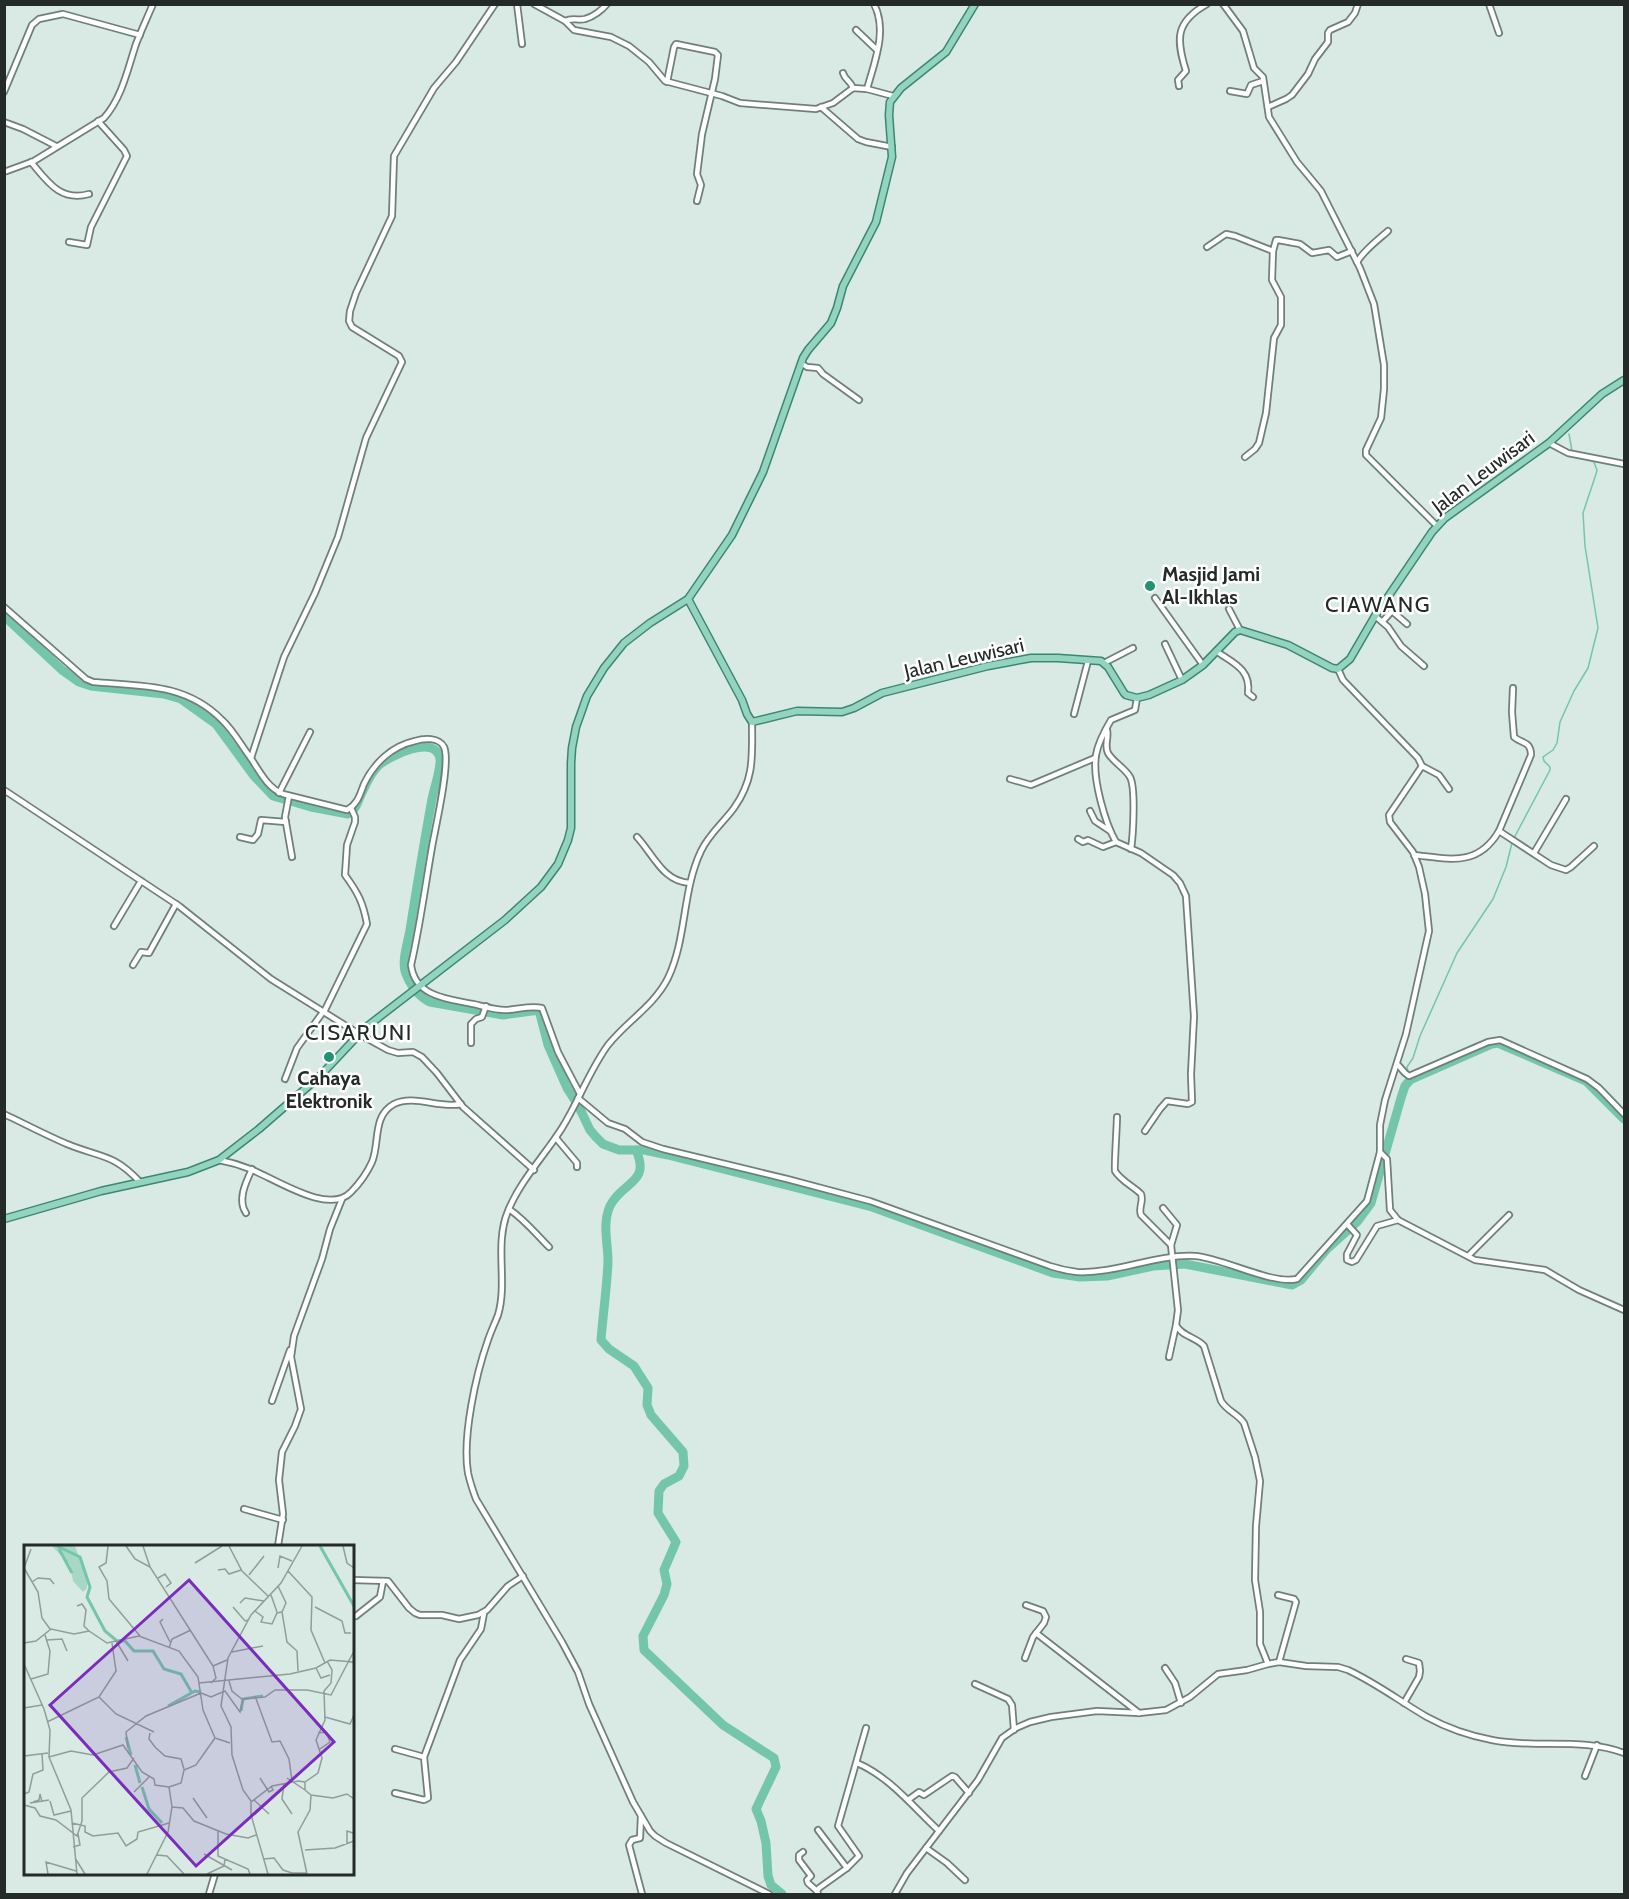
<svg xmlns="http://www.w3.org/2000/svg" width="1629" height="1899" viewBox="0 0 1629 1899" font-family="Cabin,sans-serif">
	<rect width="100%" height="100%" fill="#d9e9e3"/>
	<g fill="none" stroke-linecap="round" stroke-linejoin="round">
		<g stroke="#74c6aa" stroke-width="1.5">
			<path d="M1569,434L1572,451L1575,452"/>
			<path d="M1514,838L1550,770V767L1544,761L1543,757L1553,750L1557,743L1560,722L1574,691L1588,668L1598,628L1585,546L1583,513L1596,474L1597,470L1593,460"/>
			<path d="M1408,1071L1407,1067L1413,1058L1420,1036L1457,953L1493,899L1506,867L1512,843"/>
		</g>
		<g stroke="#74c6aa" stroke-width="9">
			<path d="M4,616L62,670L79,682L91,686L164,694L181,699L216,724L254,776L273,796L311,807L348,814L352,812L356,806C362,793 368,776 378,766C389,756 436,733 440,759C441,769 434,789 432,799C424,843 417,886 410,930C408,942 402,959 405,971C409,983 418,997 430,1002L503,1015L539,1010L548,1045L567,1088L578,1105L590,1130L596,1137L603,1144L619,1150H644L668,1155L872,1207L1053,1273L1080,1277L1107,1276L1153,1266L1185,1264L1292,1285L1301,1280L1326,1250L1357,1222L1371,1203L1401,1098L1405,1086L1410,1080L1492,1044L1498,1043L1586,1081L1624,1119"/>
			<path d="M636,1150C651,1184 622,1181 610,1206C602,1224 608,1243 608,1261C607,1287 603,1314 601,1340L609,1349L634,1366L648,1388L647,1405L651,1415L683,1452L684,1466L679,1476L664,1484L659,1491L658,1513L676,1542L664,1570L667,1584L664,1595L643,1636L644,1650L723,1725L774,1758L776,1767L756,1809L761,1821L766,1843L768,1876L771,1885L782,1894"/>
		</g>
		<g stroke="#707f79" stroke-width="8">
			<g id="minor">
				<path d="M517,4L522,44"/>
				<path d="M534,4L565,21L574,30L611,37L629,46L649,62L665,81L722,96L740,103L816,109L833,103L853,88L867,89L893,96"/>
				<path d="M1223,4L1243,31L1254,68L1263,77L1269,117L1297,162L1321,191L1360,268L1374,304L1384,365V389L1381,418L1366,450V455L1437,526"/>
				<path d="M1489,4L1499,33"/>
				<path d="M565,21C573,17 578,21 585,19C593,17 602,10 607,4"/>
				<path d="M856,30L877,50"/>
				<path d="M843,73C845,80 851,81 853,88"/>
				<path d="M667,82L674,47L676,44L715,52L718,55L715,79L702,134L697,174L701,185L697,201"/>
				<path d="M1179,86L1178,80L1186,71C1176,39 1175,22 1207,4"/>
				<path d="M867,89C874,63 888,31 874,4"/>
				<path d="M1230,91L1247,94L1251,85L1263,81"/>
				<path d="M4,92L32,25L39,19L63,14L140,35"/>
				<path d="M821,107L858,139L866,142L892,147"/>
				<path d="M1268,107L1286,99L1292,95L1308,74L1315,59L1328,42V33L1330,30L1348,22L1355,13L1358,4"/>
				<path d="M4,122L23,129L56,146"/>
				<path d="M31,162C47,181 60,202 89,194"/>
				<path d="M4,172L34,161L104,118C122,98 128,68 136,44C141,31 147,18 153,4"/>
				<path d="M69,242L87,245L91,227L127,156L124,150L98,121"/>
				<path d="M1207,247L1226,234L1235,236L1273,251L1276,240H1278L1300,244L1312,253L1329,250L1337,257L1352,251"/>
				<path d="M1357,262C1365,249 1377,241 1388,231"/>
				<path d="M801,363L807,367L818,368L823,374L859,400"/>
				<path d="M1549,443L1568,453L1624,464"/>
				<path d="M1245,457L1255,449L1259,443L1266,413L1274,338L1281,325V297L1272,280L1273,251"/>
				<path d="M1155,598L1203,665"/>
				<path d="M4,607L86,679L93,682C141,686 186,683 222,720C233,730 241,745 250,757C259,770 267,788 283,794L347,810C358,804 360,794 364,784C374,763 392,746 415,741C424,738 439,737 444,747C451,762 435,829 432,847C425,887 420,926 411,965C415,997 448,999 473,1004C483,1006 494,1010 505,1010C517,1010 530,1005 542,1008L558,1052L580,1094"/>
				<path d="M1229,609L1240,630"/>
				<path d="M1375,616L1388,627L1401,646L1424,666"/>
				<path d="M1383,621L1392,611L1407,624"/>
				<path d="M1165,644L1182,680"/>
				<path d="M1216,651C1233,663 1251,669 1248,693L1253,697"/>
				<path d="M1104,663L1133,648"/>
				<path d="M1338,669L1343,680L1418,758L1422,766L1389,815L1390,822L1413,852L1419,867L1425,894L1429,931L1406,1034L1385,1100L1380,1125V1152L1387,1159L1390,1210L1398,1220L1475,1260L1545,1270L1579,1290L1624,1310"/>
				<path d="M1137,698L1135,710L1111,720C1105,730 1098,743 1096,755C1092,778 1105,823 1116,842L1141,853L1173,875L1180,883L1186,896L1194,1016L1191,1074L1192,1102L1188,1104L1167,1101L1160,1109L1145,1131"/>
				<path d="M1074,714L1088,661"/>
				<path d="M752,722C752,756 755,778 734,808C723,823 709,834 701,851C682,891 687,938 668,978C654,1006 627,1021 608,1045C589,1071 579,1101 562,1128C545,1155 520,1181 508,1211C494,1244 508,1282 498,1315C495,1323 491,1331 488,1340C476,1374 462,1437 468,1473C470,1482 473,1491 476,1499L562,1642L578,1672L589,1704L633,1802L650,1831L655,1836L666,1843L769,1894"/>
				<path d="M1107,730C1109,737 1104,746 1108,753C1113,762 1125,768 1130,777C1136,788 1133,836 1131,849"/>
				<path d="M251,758L284,657L315,593L338,537L366,438L402,362L399,356L352,327L349,321L350,311L356,293L392,216L394,156L434,88L456,62L495,4"/>
				<path d="M1422,766L1439,775L1449,789"/>
				<path d="M1010,779L1031,785L1095,758"/>
				<path d="M4,790L179,906L271,979L359,1034L388,1050L398,1053L413,1052L422,1057L437,1073L463,1107L534,1170"/>
				<path d="M279,793L310,732"/>
				<path d="M289,796L285,817L292,857"/>
				<path d="M1090,811L1095,821L1110,831"/>
				<path d="M1499,831L1531,755C1531,741 1522,744 1514,737L1512,712L1513,688"/>
				<path d="M240,837L253,840L258,834L261,820L286,822"/>
				<path d="M637,837C653,854 663,882 690,883"/>
				<path d="M1078,839L1083,842L1088,840L1103,847L1116,842"/>
				<path d="M1534,853L1566,799"/>
				<path d="M1414,855C1450,859 1478,867 1499,831L1551,865L1566,870L1571,867L1594,846"/>
				<path d="M114,926L141,881"/>
				<path d="M133,965L141,952L149,953L176,904"/>
				<path d="M324,1012L367,924C363,902 358,893 345,875L347,845L355,822V817L351,808"/>
				<path d="M471,1043V1024L476,1019L482,1017L486,1006"/>
				<path d="M1398,1065L1405,1073L1409,1076L1488,1042L1500,1040L1587,1079L1599,1088L1624,1114"/>
				<path d="M285,1079L297,1048L323,1012"/>
				<path d="M578,1098L608,1123L625,1129L642,1142L663,1149L787,1179L870,1201L1050,1266C1059,1269 1068,1271 1077,1272C1117,1274 1155,1254 1195,1256C1223,1258 1272,1285 1297,1279L1367,1201L1380,1152"/>
				<path d="M4,1114C25,1124 46,1135 67,1144C101,1158 113,1153 140,1182"/>
				<path d="M1117,1117C1117,1125 1114,1169 1115,1171C1120,1180 1134,1187 1141,1194C1144,1201 1138,1208 1141,1215L1171,1245L1178,1310L1176,1325C1181,1336 1196,1337 1204,1346L1221,1401C1227,1411 1238,1414 1244,1423L1255,1457L1260,1481L1256,1526L1255,1580L1260,1612V1644L1268,1664"/>
				<path d="M556,1138L577,1163V1167"/>
				<path d="M219,1160C230,1162 240,1165 250,1169C274,1178 329,1216 351,1192C360,1183 367,1173 372,1162C380,1143 372,1116 394,1104C414,1094 440,1109 461,1104"/>
				<path d="M1163,1208L1177,1225L1171,1245"/>
				<path d="M509,1209C525,1220 535,1233 549,1247"/>
				<path d="M246,1213C237,1200 246,1182 252,1169"/>
				<path d="M1347,1224L1357,1235L1347,1254V1260L1352,1262L1356,1260L1377,1226L1398,1220"/>
				<path d="M1468,1256L1509,1215"/>
				<path d="M1169,1357L1176,1325"/>
				<path d="M272,1401L290,1350"/>
				<path d="M244,1509L283,1520"/>
				<path d="M278,1546L283,1514L279,1480L282,1452L295,1426L301,1409L291,1357L294,1336L322,1259L330,1229L342,1199"/>
				<path d="M352,1580L388,1581L409,1608L415,1613L420,1615H442L459,1619L478,1615L487,1610L508,1586L523,1576"/>
				<path d="M1278,1595L1294,1599L1296,1602L1279,1662"/>
				<path d="M356,1616L380,1597L383,1581"/>
				<path d="M1036,1633L1139,1713"/>
				<path d="M1025,1658L1033,1637L1044,1623L1046,1617L1043,1611L1026,1605"/>
				<path d="M1165,1668L1175,1683L1181,1703"/>
				<path d="M975,1684L1008,1699L1012,1705L1014,1730"/>
				<path d="M1404,1703L1419,1677L1420,1671L1419,1663L1406,1659"/>
				<path d="M395,1749L424,1757"/>
				<path d="M857,1763C890,1777 913,1807 939,1831"/>
				<path d="M1585,1776L1597,1745"/>
				<path d="M395,1793L424,1800L428,1798L424,1757L460,1660L481,1629L484,1613"/>
				<path d="M908,1800L919,1792L924,1795L952,1776L955,1777L969,1793"/>
				<path d="M641,1816L640,1838L632,1840L629,1845L642,1894"/>
				<path d="M818,1830L847,1868"/>
				<path d="M926,1848L947,1863L965,1880"/>
				<path d="M803,1852L799,1855V1860L811,1876L807,1880L808,1883L817,1891"/>
				<path d="M209,1894L215,1874"/>
				<path d="M818,1894L817,1891L819,1888L847,1868L859,1856L838,1826L866,1728"/>
				<path d="M895,1894L907,1873L978,1780L1002,1738L1016,1728L1030,1722L1051,1717L1097,1711L1139,1713L1166,1710L1190,1697L1218,1674L1247,1670L1268,1664L1279,1662L1306,1666L1338,1667L1348,1670C1376,1683 1401,1702 1427,1717C1447,1728 1471,1736 1492,1740C1536,1749 1582,1737 1624,1753"/>
			</g>
		</g>
		<g stroke="#3d866f" stroke-width="9">
			<g id="major">
				<path d="M688,599L742,700L747,714L752,722L797,711L842,712L854,708L882,693L988,666L1031,658H1058L1101,661L1108,667L1124,693L1126,695L1137,698L1149,695L1182,680L1203,665L1235,632L1240,630L1288,645L1332,668L1338,669L1350,659L1375,616L1432,532L1445,518L1549,443L1602,394L1624,380"/>
				<path d="M4,1219L101,1191L188,1172L219,1160L259,1129L320,1076L365,1028L505,920L541,887L558,864L568,840L571,828V763L572,748L576,727L587,696L604,668L624,643L650,623L688,599L732,535L763,472L803,358L808,350L831,323L837,308L843,286L876,222L892,157L889,115L890,102L901,88L946,52L975,4"/>
			</g>
		</g>
		<use href="#minor" stroke="#fff" stroke-width="4.5"/>
		<use href="#major" stroke="#92d4c0" stroke-width="6"/>
	</g>
	<g fill="#219273" stroke="#fff" stroke-width="2">
		<circle cx="1150" cy="586" r="6"/>
		<circle cx="329" cy="1057" r="6"/>
	</g>
	<g text-anchor="middle" stroke-width="5" stroke-linejoin="round" paint-order="stroke">
		<g font-size="20" fill="#242a27" stroke="#fff">
			<text transform="translate(1483 472) rotate(-37)" y="7">Jalan Leuwisari</text>
			<text transform="translate(964 658) rotate(-13)" y="7">Jalan Leuwisari</text>
		</g>
		<g font-size="20" font-weight="bold" fill="#242a27" stroke="#fff" text-anchor="start">
			<text x="1162" y="581">Masjid Jami<tspan x="1162" dy="23">Al-Ikhlas</tspan></text>
			<text x="329" y="1085" text-anchor="middle">Cahaya<tspan x="329" dy="23">Elektronik</tspan></text>
		</g>
		<g font-size="22" letter-spacing="1.5" fill="#242a27" stroke="#fff">
			<text x="1378" y="612">CIAWANG</text>
			<text x="359" y="1040">CISARUNI</text>
		</g>
	</g>
	<g transform="translate(24 1545)">
		<rect width="330" height="330" fill="#d9e9e3"/>
		<path d="M28,1H51L63,34V43L59,47L49,36L46,20Z" fill="#a6d8c5"/>
		<path fill="none" stroke="#74c6aa" stroke-width="3" d="M33,1L56,12L66,42L63,52L81,86L93,96H101L110,106H129L140,124L157,129L168,148M296,1L330,61M35,4L48,28M144,161L171,146L177,147M217,166L219,154L239,151M102,192L107,210M111,220L116,238M118,242L125,264L138,278"/>
		<path fill="none" stroke="#919d98" stroke-width="1.5" d="M84,1L82,18L75,22L83,36L85,54L116,91M102,1L111,14L126,22M119,1L126,22L189,121M205,1L218,26L244,51M319,1L323,18L330,23M171,18L198,1M0,23L14,47L18,73L26,84M0,23L7,4M254,23L256,11L268,16M194,25L201,24L205,29L217,25M264,26L288,52L287,85L301,118M225,30L240,11M134,33L141,29L147,38L142,42M8,37L14,33L26,34L30,39M254,41L262,58L258,67M247,50L253,67M216,58L221,53L240,56M53,61L58,59L62,65L60,81L65,86M209,62L221,76L224,75M291,62L318,76L321,88H327M231,66L239,72L237,77L248,79L253,68L258,67L263,97L273,106L274,126M139,74L136,77L146,97M23,95L38,94L43,106M92,96L104,116M0,98L12,96L27,84L50,89L65,86L83,98L115,91L155,106L174,132L179,165L191,193M145,103L148,94L167,85M208,107L239,101M0,119L20,164L26,185L25,212L47,265L53,329M292,123L297,133L306,130M7,134L24,129L26,106L21,90M205,136L208,146L219,155M175,138L266,129L292,123L306,115L330,117M187,138L192,133L189,121L203,115M177,148L187,152L201,146L216,167L219,154L241,152L251,145H283L307,150L330,106M231,151L248,197L256,196L265,214L268,236M75,152L92,169L130,187M0,163L18,160M301,172L326,179L330,170M23,177L75,152L92,126L88,98M126,188L125,194L131,202L141,211L157,214L160,224M294,188L302,187L306,197L296,204M104,203L102,187L122,171L177,148M0,211L24,208M25,212L47,206L69,210L99,200L118,227L130,234L131,240L145,242M236,233L245,247L249,245L247,241M263,233L281,245M281,237L294,228L298,213L292,195L301,175L300,146L307,138L308,125L303,116M260,239L258,254L268,269M110,247L125,232M0,249L5,247L9,229L19,225L18,209M169,253L183,273M230,255L245,269M26,256L30,270L47,266M9,257L15,255L16,249L18,257M227,257L248,241L274,236L281,237V245L287,250L309,253L323,249L330,254M6,258L25,255M0,260L11,263L16,271L32,275L53,291L58,276V253L85,227L103,223L110,213M148,262L159,263L170,276L202,289L224,293L232,290M48,278L61,281V287L69,291L94,288L102,301L113,294L114,287L145,278M194,285V311L224,324L226,329M323,300V286L329,288M49,302L56,300L54,289M281,305L311,303L330,296M180,309L208,325M133,310L143,311L160,329M51,313L61,329M240,314L250,313L259,325L268,328H283M24,329L22,317L52,326M123,329L144,287L148,262L145,242L157,238L160,225L172,220L191,193L206,198M183,329L200,321L201,314M244,329L227,270V256L219,245L208,210L207,182L197,161L204,113L227,70L257,38L278,1M283,329L274,287L286,265L287,250"/>
		<path fill="#7b2cbf" fill-opacity="0.15" stroke="#7b2cbf" stroke-width="3" d="M165,35L310,197L172,321L26,160Z"/>
		<rect width="330" height="330" fill="none" stroke="#242a27" stroke-width="3"/>
	</g>
	<rect width="1629" height="1899" fill="none" stroke="#242a27" stroke-width="12"/>
</svg>
